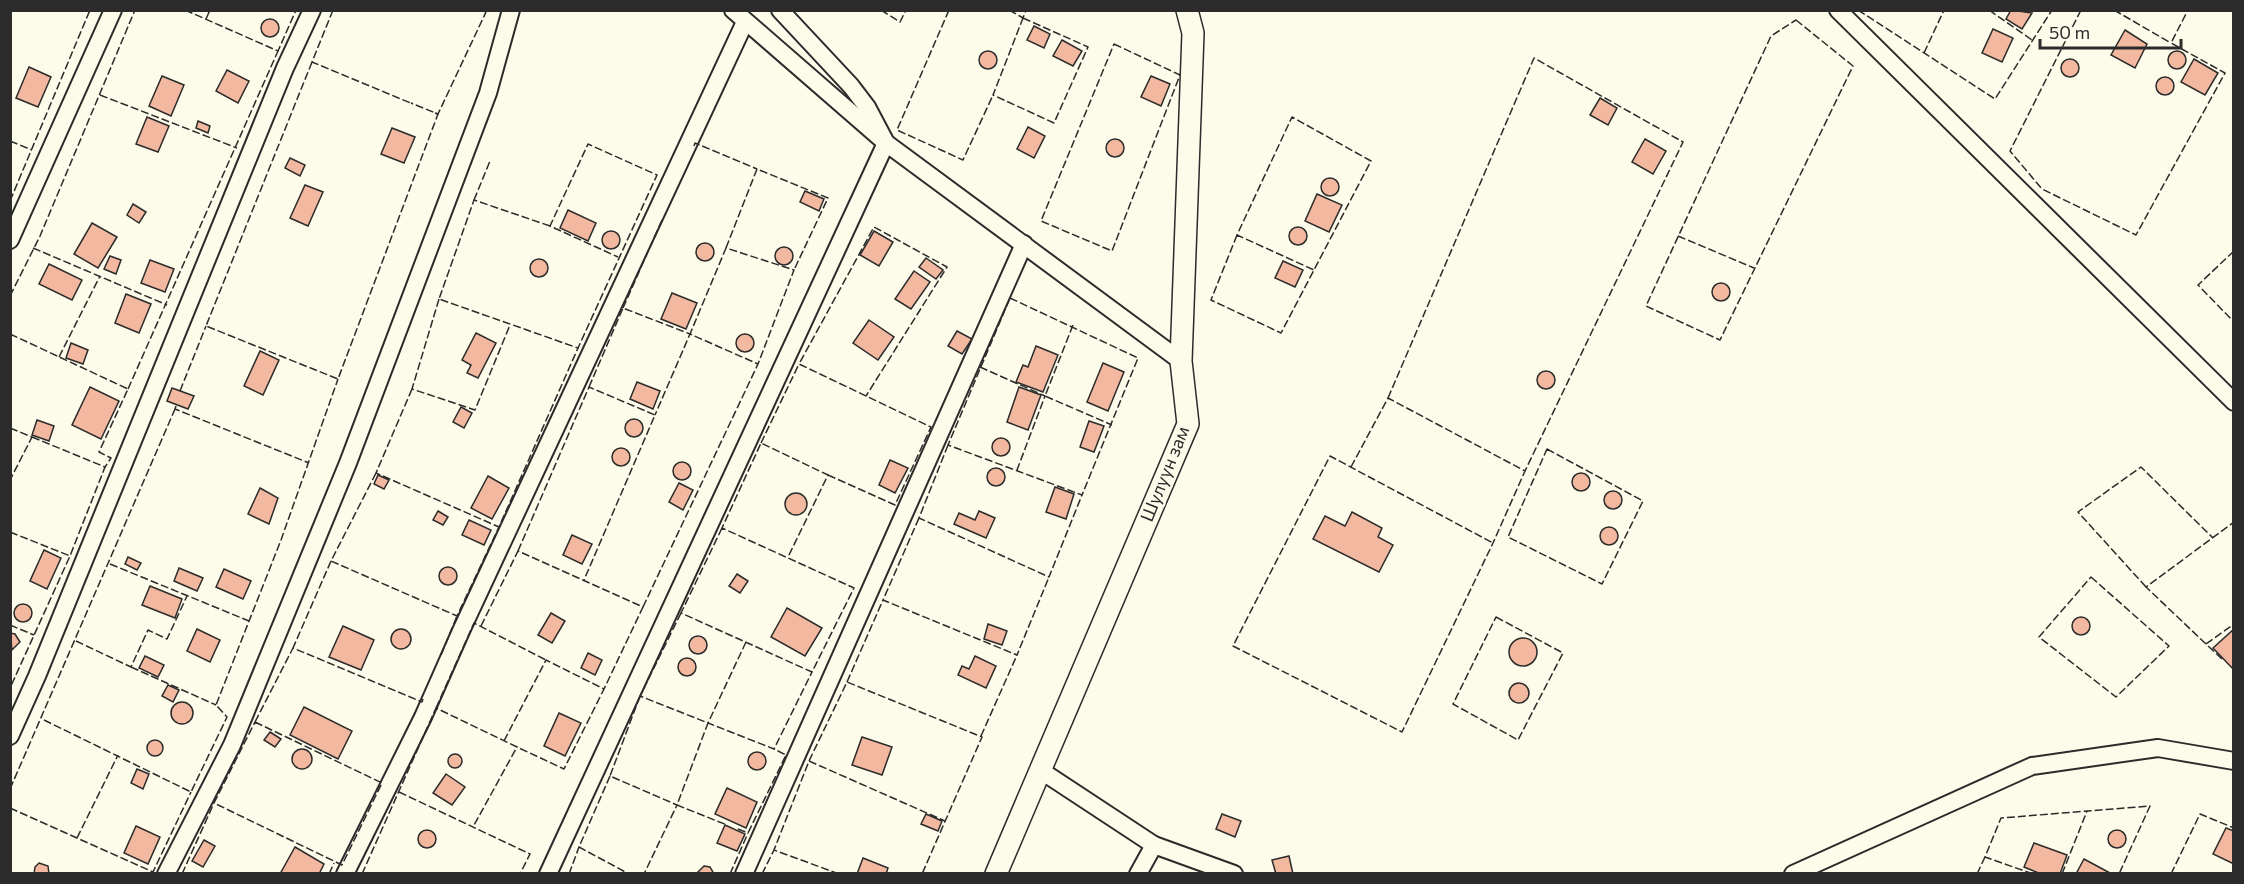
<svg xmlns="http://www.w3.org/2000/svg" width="2244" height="884" viewBox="0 0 2244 884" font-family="Commissioner,sans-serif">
	<rect width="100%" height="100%" fill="#fdfbea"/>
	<g fill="#f2b8a0" stroke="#2b2b2b" stroke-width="1.5">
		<path d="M2011,10L2032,13L2022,29L2006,19Z"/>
		<circle cx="270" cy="28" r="9"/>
		<path d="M1034,26L1050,34L1044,48L1027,40Z"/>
		<path d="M1993,29L2013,38L2002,62L1982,53Z"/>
		<path d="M2125,30L2147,44L2135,68L2111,55Z"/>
		<path d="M1062,40L1082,51L1073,66L1053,56Z"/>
		<circle cx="2177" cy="60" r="9"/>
		<circle cx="988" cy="60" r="9"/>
		<circle cx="2070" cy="68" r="9"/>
		<path d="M2194,59L2218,73L2205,95L2181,82Z"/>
		<path d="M29,67L51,77L38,107L16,98Z"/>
		<path d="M227,70L249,81L238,103L216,91Z"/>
		<path d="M162,76L184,85L171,116L149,106Z"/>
		<path d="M1151,76L1170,84L1161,106L1141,97Z"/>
		<circle cx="2165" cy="86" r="9"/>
		<path d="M1600,98L1617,108L1608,125L1590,115Z"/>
		<path d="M147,117L169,126L158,152L136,144Z"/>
		<path d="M198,121L210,126L208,133L196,128Z"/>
		<path d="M1028,127L1045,136L1034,158L1017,149Z"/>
		<path d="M392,128L415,137L404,163L381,154Z"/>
		<circle cx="1115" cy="148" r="9"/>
		<path d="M1645,139L1666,151L1653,174L1632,162Z"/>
		<path d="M290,158L305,165L300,176L285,168Z"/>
		<circle cx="1330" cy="187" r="9"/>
		<path d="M305,185L323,192L308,226L290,218Z"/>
		<path d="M805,191L824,199L819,211L800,202Z"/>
		<path d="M1317,194L1342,205L1329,232L1305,221Z"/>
		<path d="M133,204L146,212L139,223L127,215Z"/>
		<path d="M568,210L596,223L588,241L560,228Z"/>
		<path d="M92,223L117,237L98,268L74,254Z"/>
		<circle cx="1298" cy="236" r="9"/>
		<path d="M874,231L893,242L879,266L860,255Z"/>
		<circle cx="611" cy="240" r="9"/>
		<circle cx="705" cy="252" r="9"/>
		<circle cx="784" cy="256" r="9"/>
		<path d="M110,256L121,260L116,274L104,269Z"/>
		<path d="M926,258L943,270L936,279L919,267Z"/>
		<circle cx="539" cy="268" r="9"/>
		<path d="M150,260L174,269L165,292L141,283Z"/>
		<path d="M1283,261L1303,270L1295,287L1275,278Z"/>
		<path d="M49,264L82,280L72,300L39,284Z"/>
		<path d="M914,271L930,282L911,309L895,299Z"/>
		<circle cx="1721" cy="292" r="9"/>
		<path d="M672,293L697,303L686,329L661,319Z"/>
		<path d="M126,294L151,304L139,333L115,323Z"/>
		<path d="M869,320L894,337L878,360L853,343Z"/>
		<path d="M957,331L972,339L962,354L948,346Z"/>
		<path d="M476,333L496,343L478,378L467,373L471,365L462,360Z"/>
		<circle cx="745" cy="343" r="9"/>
		<path d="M71,343L88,350L83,364L66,358Z"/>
		<path d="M1036,346L1058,355L1043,392L1016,382L1023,365L1028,367Z"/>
		<path d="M260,351L279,360L263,395L244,386Z"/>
		<path d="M1103,363L1124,372L1108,411L1087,402Z"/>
		<circle cx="1546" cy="380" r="9"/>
		<path d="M637,382L660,391L653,409L630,399Z"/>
		<path d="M90,387L119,401L101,439L72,425Z"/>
		<path d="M1019,387L1041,395L1028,430L1007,422Z"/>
		<path d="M172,388L194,396L188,409L167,401Z"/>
		<path d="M461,407L472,413L464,428L453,422Z"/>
		<circle cx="634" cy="428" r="9"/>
		<path d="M37,420L54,426L49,441L32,435Z"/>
		<path d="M1089,421L1104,426L1094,452L1080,447Z"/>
		<circle cx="1001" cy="447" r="9"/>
		<circle cx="621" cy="457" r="9"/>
		<path d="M890,460L908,468L895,493L879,485Z"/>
		<circle cx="682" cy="471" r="9"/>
		<circle cx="996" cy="477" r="9"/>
		<circle cx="1581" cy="482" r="9"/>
		<path d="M378,475L389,480L384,489L374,484Z"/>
		<path d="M488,476L509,488L492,519L471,508Z"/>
		<path d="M679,483L693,490L683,510L669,502Z"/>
		<path d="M1055,487L1074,494L1066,519L1046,512Z"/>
		<path d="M260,488L278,498L269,524L248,514Z"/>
		<circle cx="1613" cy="500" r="9"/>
		<circle cx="796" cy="504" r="11"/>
		<path d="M438,511L448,517L443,525L433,520Z"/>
		<path d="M979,511L995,518L986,538L954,524L959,513L975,520Z"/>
		<path d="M1352,512L1382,528L1378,537L1393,545L1379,572L1313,539L1325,516L1345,526Z"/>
		<path d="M469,520L491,530L484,545L462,535Z"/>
		<circle cx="1609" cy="536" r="9"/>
		<path d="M572,535L592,544L582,564L563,555Z"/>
		<path d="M44,550L61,558L47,589L30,581Z"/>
		<path d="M128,557L141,563L137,570L125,564Z"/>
		<circle cx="448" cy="576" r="9"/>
		<path d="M179,568L203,578L197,591L174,581Z"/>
		<path d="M224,569L251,581L243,599L216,587Z"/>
		<path d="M737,574L748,581L740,593L729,586Z"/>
		<path d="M150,586L182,599L175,618L142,605Z"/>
		<circle cx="23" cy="613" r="9"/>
		<path d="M787,608L822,628L805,656L771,637Z"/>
		<path d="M551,613L565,621L552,643L538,635Z"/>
		<circle cx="2081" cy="626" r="9"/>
		<path d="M988,624L1007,631L1002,645L984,639Z"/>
		<path d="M343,626L374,640L361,670L329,657Z"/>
		<path d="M197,629L220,640L210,662L187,651Z"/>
		<path d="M2234,629V670L2213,648Z"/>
		<circle cx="401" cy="639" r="10"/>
		<path d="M10,633L15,634L20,642L12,650Z"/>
		<circle cx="698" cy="645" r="9"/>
		<circle cx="1523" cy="652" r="14"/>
		<path d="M588,653L602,660L595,675L581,668Z"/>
		<path d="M145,656L164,665L158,677L139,668Z"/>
		<path d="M975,656L996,666L986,688L958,675L962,666L969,669Z"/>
		<circle cx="687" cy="667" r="9"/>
		<circle cx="1519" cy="693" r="10"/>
		<path d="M168,685L179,690L173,702L162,696Z"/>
		<circle cx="182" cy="713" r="11"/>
		<path d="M304,707L352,731L338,759L290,735Z"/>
		<path d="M559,713L581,723L565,756L544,746Z"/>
		<path d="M270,732L281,739L275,747L264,740Z"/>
		<path d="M862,737L892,747L882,775L852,765Z"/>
		<circle cx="155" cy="748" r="8"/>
		<circle cx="302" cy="759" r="10"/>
		<circle cx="757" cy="761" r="9"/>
		<circle cx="455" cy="761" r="7"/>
		<path d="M137,769L149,774L143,789L131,783Z"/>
		<path d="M446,774L465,787L452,805L433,793Z"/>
		<path d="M727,788L757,802L746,828L715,814Z"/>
		<path d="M926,814L942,821L938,831L921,824Z"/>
		<path d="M1222,814L1241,821L1235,837L1216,829Z"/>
		<path d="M725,825L745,834L737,851L717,843Z"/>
		<path d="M136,826L160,837L148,864L124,853Z"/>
		<path d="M2226,828L2234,831V864L2213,854Z"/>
		<circle cx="2117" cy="839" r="9"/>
		<circle cx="427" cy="839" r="9"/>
		<path d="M204,840L215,846L203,867L192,861Z"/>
		<path d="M2034,843L2067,855L2060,874H2041L2024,867Z"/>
		<path d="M295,847L324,864L319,874H280Z"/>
		<path d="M1289,856L1293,874H1276L1272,860Z"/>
		<path d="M863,858L888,868L886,874H857Z"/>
		<path d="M2084,859L2110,873V874H2076Z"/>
		<path d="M39,863L48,866L49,874H34L35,867Z"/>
		<path d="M704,866L710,867L714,874H696Z"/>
	</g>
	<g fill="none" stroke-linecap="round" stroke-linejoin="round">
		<g stroke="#2b2b2b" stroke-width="20">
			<g id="minor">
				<path d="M733,10L886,143L1181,361"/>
				<path d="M1838,10L2234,402"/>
				<path d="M10,240L113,10"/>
				<path d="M10,736L37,676L285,68L312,10"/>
				<path d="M1040,770L1154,845"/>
				<path d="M166,874L232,745L348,463L488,93L511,10"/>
				<path d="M345,874L423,717L461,631L745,22"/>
				<path d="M548,874L886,143L867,107L851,86L780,10"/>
				<path d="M744,874L1024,244"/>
				<path d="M1138,874L1154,845L1234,874"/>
				<path d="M1793,874L2032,766L2158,748L2234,761"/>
			</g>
		</g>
		<g stroke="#2b2b2b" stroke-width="24">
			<path id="tertiary" d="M996,874L1188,424L1181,361L1193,33L1187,10"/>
		</g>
		<use href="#minor" stroke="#fdfbea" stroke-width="16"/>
		<use href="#tertiary" stroke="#fdfbea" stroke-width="21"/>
		<g stroke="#2b2b2b" stroke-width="1.5" stroke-dasharray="8 3" stroke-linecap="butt">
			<path d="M185,10L278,51L296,10"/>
			<path d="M333,10L312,62L413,104"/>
			<path d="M881,10L900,22L906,10"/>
			<path d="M949,10L897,130L963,160L993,95"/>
			<path d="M1009,10L1023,18L1026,10"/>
			<path d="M1858,10L1995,99L2052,10"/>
			<path d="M1989,10L2032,40"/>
			<path d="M2081,10L2010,151L2042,189L2136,235L2225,73L2171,43L2188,10"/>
			<path d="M2114,10L2171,43"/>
			<path d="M1023,18L1088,47L1054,123L993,95Z"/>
			<path d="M206,19L210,10"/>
			<path d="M1796,20L1853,66L1720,340L1646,306L1771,36Z"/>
			<path d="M1114,44L1180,75L1112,251L1041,221Z"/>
			<path d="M1924,53L1944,10"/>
			<path d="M312,62L206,326L338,379L438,114L411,103"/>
			<path d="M100,95L237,148"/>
			<path d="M435,113L438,114L486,12L482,10"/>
			<path d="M10,141L32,150"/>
			<path d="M694,146L695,143L757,169"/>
			<path d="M474,200L490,161"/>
			<path d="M10,201L90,10"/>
			<path d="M550,226L474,200L439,299L578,348L657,175L588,144L550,226L618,257"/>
			<path d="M1237,235L1211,300L1281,333L1371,161L1292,117L1237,235L1314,270"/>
			<path d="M1678,236L1754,268"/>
			<path d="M33,248L167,305"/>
			<path d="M726,248L757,169L828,198L794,270"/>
			<path d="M2234,251L2198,285L2234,322"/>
			<path d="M10,296L40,236L135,10"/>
			<path d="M1010,298L1138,358L1082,495L948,445Z"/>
			<path d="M439,299L412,389L475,410L510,325"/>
			<path d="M623,308L662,220"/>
			<path d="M1073,325L1045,396L1112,425"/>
			<path d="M10,334L128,389L99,452L111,458L105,467"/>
			<path d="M59,357L100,276"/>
			<path d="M980,367L1045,396L1017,470"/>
			<path d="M589,387L623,308L690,334L655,415"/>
			<path d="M128,389L278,51"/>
			<path d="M412,389L376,473L499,527L578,348"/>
			<path d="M180,391L206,326"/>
			<path d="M1388,398L1534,58L1683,142L1525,471"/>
			<path d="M176,406L175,409L309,463"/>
			<path d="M10,428L32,437L10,480"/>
			<path d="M32,437L105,467L70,556"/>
			<path d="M761,443L799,364"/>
			<path d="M948,445L919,518L1049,577L1082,495"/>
			<path d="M1547,449L1643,501L1602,584L1508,537Z"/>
			<path d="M1351,467L1388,398L1525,471L1493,543L1402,732L1233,646L1330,456L1493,543"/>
			<path d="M376,473L331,561L457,616L499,527"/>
			<path d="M828,475L895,505L931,427L799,364L874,227L947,267L866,396"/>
			<path d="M919,518L883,600L1017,655L1049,577"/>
			<path d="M722,528L681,613L812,672L854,588L722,528L761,443L828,475L788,557"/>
			<path d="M10,532L70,556L10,688"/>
			<path d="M518,551L589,387L655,415L584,580"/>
			<path d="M331,561L293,648L422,702L423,699"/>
			<path d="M110,564L249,621"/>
			<path d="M2091,577L2169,646L2116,697L2039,637Z"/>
			<path d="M2146,587L2078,512L2141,467L2213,538"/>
			<path d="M643,607L758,364L690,334L726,248L794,270L758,364"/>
			<path d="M681,613L640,696L708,723L677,805L727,825"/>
			<path d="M1496,617L1563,653L1518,740L1453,704Z"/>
			<path d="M10,625L34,635"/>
			<path d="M481,626L518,551L643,607L604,689"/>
			<path d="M76,641L131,667L148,630L167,639L187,596"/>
			<path d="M746,642L708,723L774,749L812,672"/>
			<path d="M2206,644L2146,587L2234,522"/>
			<path d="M441,655L457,616"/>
			<path d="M2222,659L2206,644L2234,624"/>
			<path d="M131,667L216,705"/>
			<path d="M847,682L883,600"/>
			<path d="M640,696L610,776L677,805L644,874"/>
			<path d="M436,708L474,623L546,660"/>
			<path d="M44,720L191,792L227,717L216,705L281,540L338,379"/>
			<path d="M255,722L382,783L342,865L214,803Z"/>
			<path d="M255,722L293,648"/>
			<path d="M981,736L1017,655"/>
			<path d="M504,741L546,660L604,689L564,769L517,747"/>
			<path d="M809,761L945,821"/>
			<path d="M610,776L579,847L629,874"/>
			<path d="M10,789L175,409"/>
			<path d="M399,792L530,854L520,874"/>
			<path d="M10,808L153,872L191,792"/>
			<path d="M738,829L748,833L786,755L774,749"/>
			<path d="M77,838L118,755"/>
			<path d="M182,874L214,803"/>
			<path d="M329,874L334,863"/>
			<path d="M362,874L436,708L517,747L473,827"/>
			<path d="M569,874L579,847"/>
			<path d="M730,874L748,833"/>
			<path d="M762,874L774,850"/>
			<path d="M839,874L774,850L809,761L847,682L982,737L922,874"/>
			<path d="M1977,874L1985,857"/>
			<path d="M2033,874L1985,857L2001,818L2150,806L2119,874"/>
			<path d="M2062,874L2087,811"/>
			<path d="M2171,874L2200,814L2234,828"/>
		</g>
	</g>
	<g text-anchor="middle" stroke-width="4.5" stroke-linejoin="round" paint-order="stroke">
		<g font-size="18" fill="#2b2b2b" stroke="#fdfbea">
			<text transform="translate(1165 474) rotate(-68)" y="6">Шулуун зам</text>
		</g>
	</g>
	<rect width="2244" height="884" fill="none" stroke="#2b2b2b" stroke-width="24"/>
	<path d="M2040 39v9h141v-9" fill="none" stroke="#2b2b2b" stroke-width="3"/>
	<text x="2049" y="39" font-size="18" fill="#2b2b2b" stroke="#fdfbea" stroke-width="4.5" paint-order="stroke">50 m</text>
</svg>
